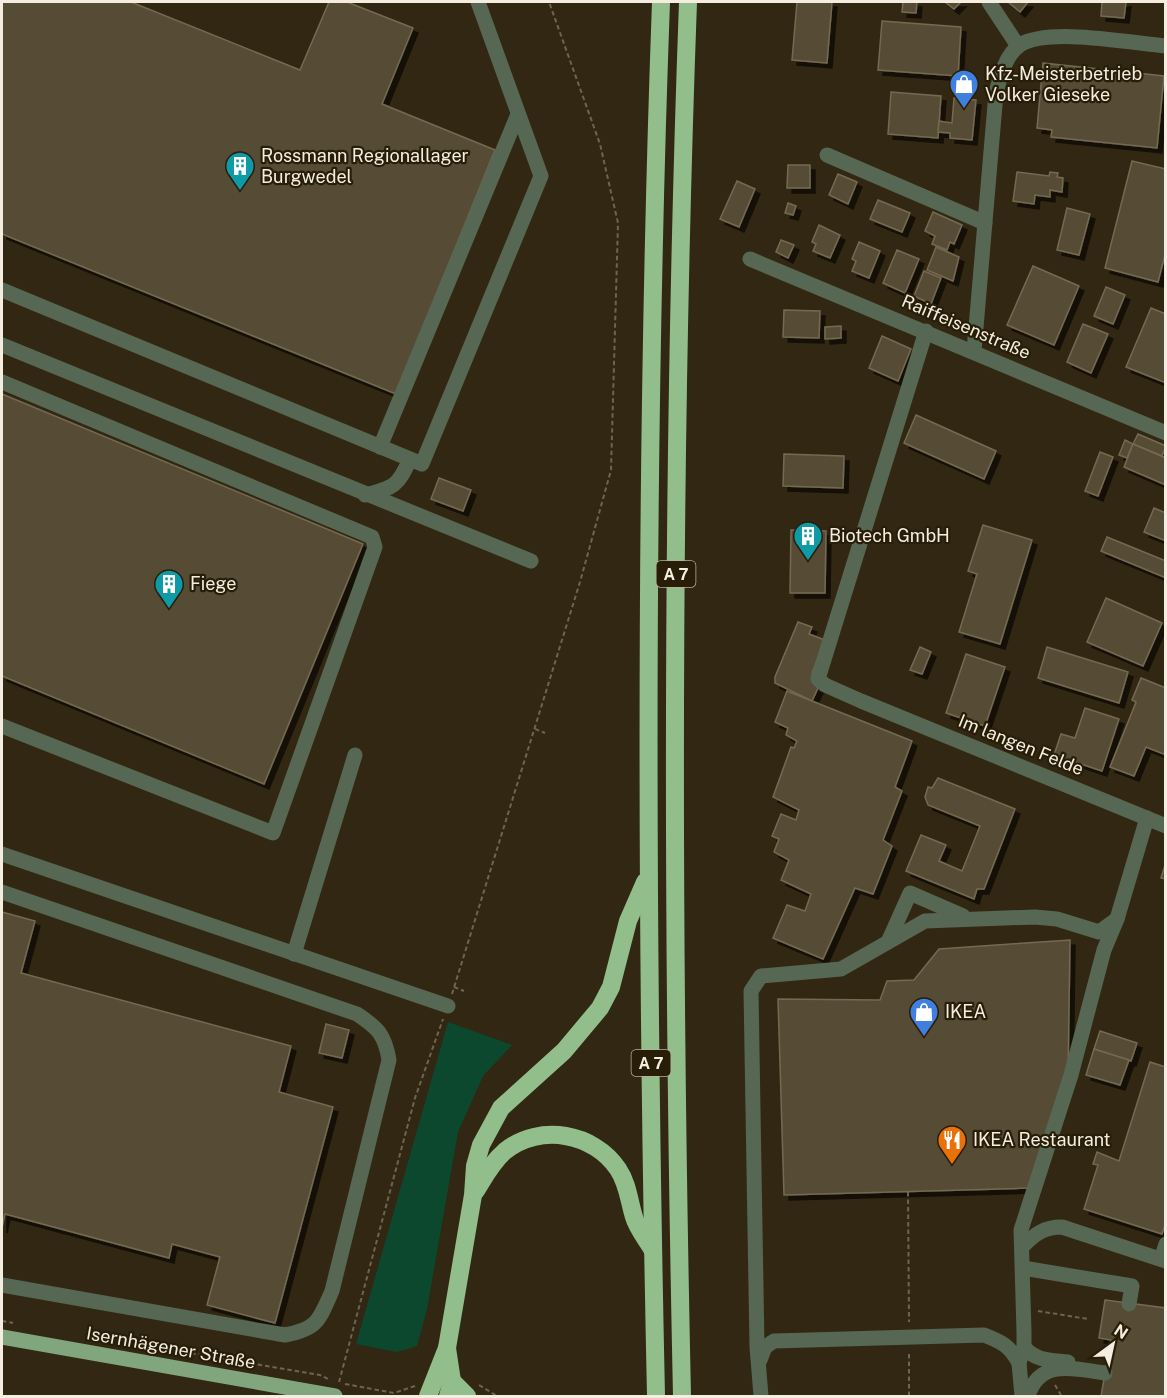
<svg xmlns="http://www.w3.org/2000/svg" width="1167" height="1398" viewBox="0 0 1167 1398" font-family="'Public Sans',sans-serif">
	<defs>
		<filter id="shadow"><feDropShadow dx="5" dy="5" stdDeviation="0" flood-color="#0009"/></filter>
	</defs>
	<rect width="100%" height="100%" fill="#322712"/>
	<path fill="#0c482e" d="M448,1022L512,1045L483,1076L458,1132L427,1309L417,1346L397,1352L356,1344Z"/>
	<g fill="#574c35" stroke="#756951" stroke-width="1.5" filter="url(#shadow)">
		<path d="M2,2H131L300,70L329,2H347L413,28L382,104L495,150L396,394L2,234Z"/>
		<path d="M797,2H832L827,63L792,60Z"/>
		<path d="M903,2H917L916,13L902,12Z"/>
		<path d="M945,2H961L954,9Z"/>
		<path d="M1008,2H1028L1020,12Z"/>
		<path d="M1102,2H1126L1124,18L1101,16Z"/>
		<path d="M882,21L961,27L958,76L878,70Z"/>
		<path d="M1043,63L1164,76L1157,148L1051,137L1052,130L1037,128Z"/>
		<path d="M891,92L941,96L938,138L888,134Z"/>
		<path d="M954,98L976,100L972,140L950,138V133L938,132L939,121L952,123Z"/>
		<path d="M1132,161L1166,169V251L1158,282L1105,268Z"/>
		<path d="M788,165H810V188H787Z"/>
		<path d="M1017,172L1049,176L1050,172L1058,173L1057,177L1063,178L1062,192L1050,190V197L1035,195L1034,204L1013,201Z"/>
		<path d="M838,174L857,182L848,204L829,195Z"/>
		<path d="M737,181L755,189L739,227L720,219Z"/>
		<path d="M878,200L910,213L902,232L870,219Z"/>
		<path d="M788,203L796,206L793,215L785,213Z"/>
		<path d="M1067,208L1090,214L1079,255L1057,250Z"/>
		<path d="M933,212L962,225L954,244L950,242L947,250L932,244L935,236L925,231Z"/>
		<path d="M819,225L840,235L830,258L813,251L816,244L812,242Z"/>
		<path d="M781,240L794,245L788,258L776,252Z"/>
		<path d="M859,242L880,251L869,278L852,271L856,261L852,259Z"/>
		<path d="M936,247L959,257L953,281L927,270Z"/>
		<path d="M897,250L919,259L905,293L883,283Z"/>
		<path d="M1033,266L1079,286L1054,345L1007,325Z"/>
		<path d="M924,271L941,278L931,304L914,296Z"/>
		<path d="M1106,287L1125,295L1113,324L1094,316Z"/>
		<path d="M1151,308L1166,314V383L1126,367Z"/>
		<path d="M784,310L820,311L819,338L783,337Z"/>
		<path d="M1083,324L1108,334L1091,373L1067,362Z"/>
		<path d="M841,326V338L825,339V327Z"/>
		<path d="M882,336L911,349L898,381L869,368Z"/>
		<path d="M2,394L363,544L264,784L2,676Z"/>
		<path d="M916,415L996,451L984,479L904,443Z"/>
		<path d="M1138,434L1166,446L1162,456L1133,444Z"/>
		<path d="M1125,440L1133,444L1127,458L1119,455Z"/>
		<path d="M1133,444L1166,458V485L1124,467Z"/>
		<path d="M1100,452L1113,457L1098,496L1085,491Z"/>
		<path d="M784,454L844,456L843,488L783,486Z"/>
		<path d="M439,478L471,490L463,511L431,499Z"/>
		<path d="M1154,508L1166,513V541L1144,532Z"/>
		<path d="M983,525L1032,540L1000,644L959,632L977,574L968,571Z"/>
		<path d="M791,530L826,531L825,593H790Z"/>
		<path d="M1107,537L1166,561V578L1101,551Z"/>
		<path d="M1106,598L1162,623L1143,666L1087,642Z"/>
		<path d="M798,622L812,627L809,634L825,640L812,673L818,688L812,701L775,683V677Z"/>
		<path d="M920,647L931,652L922,674L910,670Z"/>
		<path d="M1047,647L1128,672L1119,703L1038,678Z"/>
		<path d="M966,654L1005,667L985,726L946,713Z"/>
		<path d="M1141,678L1166,688V755L1146,747L1134,776L1110,767L1136,702L1132,700Z"/>
		<path d="M787,691L912,741L895,787L902,791L883,840L892,846L873,894L855,888L823,959L773,938L787,905L805,911L811,894L781,880L789,860L774,852L779,839L772,836L781,814L796,820L799,810L773,797L791,747L794,748L797,741L786,735L788,728L775,722Z"/>
		<path d="M1085,708L1119,719L1102,771L1054,755L1061,734L1075,738Z"/>
		<path d="M938,778L1015,809L984,889H977L974,899L906,871L921,835L946,845L939,861L962,871L980,826L928,805L925,797L928,787L932,788Z"/>
		<path d="M1166,862V879L1161,878Z"/>
		<path d="M2,912L35,921L21,973L291,1046L279,1092L333,1107L275,1323L207,1305L220,1257L172,1244L169,1258L5,1214L2,1228Z"/>
		<path d="M1070,940L1068,1076L1032,1188L784,1195L778,999L880,1000L887,981L914,980L939,949Z"/>
		<path d="M326,1024L349,1030L342,1058L319,1053Z"/>
		<path d="M1100,1031L1137,1043L1131,1061L1094,1049Z"/>
		<path d="M1094,1049L1129,1060L1120,1085L1086,1075Z"/>
		<path d="M1150,1062L1166,1067V1222L1162,1234L1084,1209L1098,1165L1093,1164L1097,1152L1119,1161Z"/>
		<path d="M1105,1300L1166,1308V1396H1101L1111,1340L1099,1338Z"/>
	</g>
	<g fill="none" stroke-linecap="round" stroke-linejoin="round">
		<g stroke="#6e6451" stroke-width="2" stroke-dasharray="4.5 3" stroke-linecap="butt">
			<path d="M535,729L545,733"/>
			<path d="M454,987L464,991"/>
			<path d="M452,994L580,582L611,470L618,223L600,144L549,2"/>
			<path d="M908,1192L909,1322"/>
			<path d="M1038,1311L1088,1319"/>
			<path d="M2,1321L13,1323"/>
			<path d="M95,1337L320,1375L328,1379"/>
			<path d="M339,1382L415,1098L443,1019"/>
			<path d="M345,1384L394,1393L415,1386"/>
			<path d="M479,1385L497,1396"/>
			<path d="M1055,1385L1061,1395"/>
			<path d="M909,1396V1351"/>
		</g>
		<g stroke="#566753" stroke-width="15">
			<path d="M989,2L1018,46"/>
			<path d="M827,155L985,223"/>
			<path d="M750,259L1166,433"/>
			<path d="M2,290L422,464L541,176L478,2"/>
			<path d="M926,331L818,679L825,685L861,701L1166,826"/>
			<path d="M2,345L531,561"/>
			<path d="M974,351L996,93C1000,78 1005,55 1020,45C1049,27 1130,43 1166,46"/>
			<path d="M2,382L372,537L375,547L273,833L2,726"/>
			<path d="M380,447L518,114"/>
			<path d="M365,495C394,488 398,486 410,459"/>
			<path d="M2,854L448,1006"/>
			<path d="M2,892L357,1014C378,1028 385,1035 389,1060L332,1291C319,1320 318,1329 285,1335L2,1285"/>
			<path d="M888,942L910,893L963,916"/>
			<path d="M294,954L355,755"/>
			<path d="M1023,1246C1035,1234 1044,1227 1062,1227L1166,1261"/>
			<path d="M1161,1259L1166,1244"/>
			<path d="M1023,1268L1132,1286L1129,1304"/>
			<path d="M1024,1347C1035,1361 1051,1360 1068,1362"/>
			<path d="M760,1360L765,1347L774,1341L984,1335C1002,1342 1010,1346 1019,1363"/>
			<path d="M761,1396L757,1347L751,991L761,976L841,969L925,921L1035,917L1057,919L1099,932L1117,919"/>
			<path d="M1022,1396L1019,1363L1024,1347V1332L1021,1230L1071,1075L1104,950L1117,919L1147,818"/>
			<path d="M1028,1396C1040,1358 1075,1369 1105,1373"/>
		</g>
		<path stroke="#81a57c" stroke-width="15" d="M2,1337L335,1396"/>
		<g stroke="#92be8b" stroke-width="18">
			<path d="M475,1192C484,1178 492,1162 505,1151C540,1123 594,1133 618,1169C628,1184 629,1201 634,1217C637,1228 646,1239 652,1249"/>
			<path d="M447,1348L452,1381L448,1396"/>
			<path d="M452,1381L467,1396"/>
			<path d="M428,1396L447,1348L473,1195L475,1166L481,1145L501,1108L564,1051L600,1008L611,987L628,921L645,882"/>
			<path d="M656,1396C646,932 644,466 661,2"/>
			<path d="M682,1396C672,932 671,466 688,2"/>
		</g>
	</g>
	<defs>
		<g id="shop-pin" transform="scale(1.5)"><path d="M0 17L-7.5 6A9.5 9.5 0 1 1 7.5 6Z" fill="#3f7fe0" stroke="#281e08"/><path d="M-5-2.5h2.3a2.7 3.5 0 0 1 5.4 0H5L5.5 6h-11ZM-1.5-2.5h3a1.5 2.3 0 0 0-3 0Z" fill="#fff"/></g>
		<g id="building-pin" transform="scale(1.5)"><path d="M0 17L-7.5 6A9.5 9.5 0 1 1 7.5 6Z" fill="#0f9aa8" stroke="#281e08"/><path d="M-4-6H4V6H1V3H-1V6H-4ZM-2.5-4.3h1.7v1.8h-1.7ZM.8-4.3h1.7v1.8H.8ZM-2.5-1h1.7V.8h-1.7ZM.8-1h1.7V.8H.8Z" fill="#fff"/></g>
		<g id="restaurant-pin" transform="scale(1.5)"><path d="M0 17L-7.5 6A9.5 9.5 0 1 1 7.5 6Z" fill="#e8710a" stroke="#281e08"/><path d="M-5-6h1v4h1v-4h1v4h1v-4h1v5L-1.5 .5V6h-2V.5L-5-1ZM5-6V6H3V1.5H1.5Q1.5-4 5-6Z" fill="#fff"/></g>
	</defs>
	<g fill-rule="evenodd">
		<use href="#shop-pin" x="964" y="84"/>
		<use href="#building-pin" x="240" y="166"/>
		<use href="#building-pin" x="808" y="536"/>
		<use href="#building-pin" x="169" y="584"/>
		<use href="#shop-pin" x="924" y="1012"/>
		<use href="#restaurant-pin" x="952" y="1140"/>
	</g>
	<g text-anchor="middle" stroke-width="4.5" stroke-linejoin="round" paint-order="stroke">
		<g fill="#281e08" stroke="#b8b09f" stroke-width="1.5">
			<rect x="656.5" y="561" width="39" height="26" rx="4.5"/>
			<rect x="631.5" y="1050" width="39" height="26" rx="4.5"/>
		</g>
		<g font-size="16" font-weight="bold" fill="#f5eee0">
			<text x="676" y="580">A 7</text>
			<text x="651" y="1069">A 7</text>
		</g>
		<g font-size="18" fill="#f5eee0" stroke="#281e08" text-anchor="start">
			<text x="985" y="80">Kfz-Meisterbetrieb<tspan x="985" dy="21">Volker Gieseke</tspan></text>
			<text x="261" y="162">Rossmann Regionallager<tspan x="261" dy="21">Burgwedel</tspan></text>
			<text x="829" y="542">Biotech GmbH</text>
			<text x="190" y="590">Fiege</text>
			<text x="945" y="1018">IKEA</text>
			<text x="973" y="1146">IKEA Restaurant</text>
		</g>
		<g font-size="18" fill="#f5eee0" stroke="#281e08">
			<text transform="translate(966 327) rotate(23)" y="6">Raiffeisenstraße</text>
			<text transform="translate(1021 745) rotate(22)" y="6">Im langen Felde</text>
			<text transform="translate(171 1348) rotate(10)" y="6">Isernhägener Straße</text>
		</g>
	</g>
	<rect width="1167" height="1398" fill="none" stroke="#f5eee0" stroke-width="6"/>
	<g transform="translate(1113 1344) rotate(33)" stroke="#281e08" stroke-width="4.5" paint-order="stroke">
	<path d="M0-4.5L10 22L0 15L-10 22Z" fill="#f5eee0"/>
	<text y="-9" font-size="16" font-weight="bold" text-anchor="middle" fill="#f5eee0">N</text>
	</g>
</svg>
